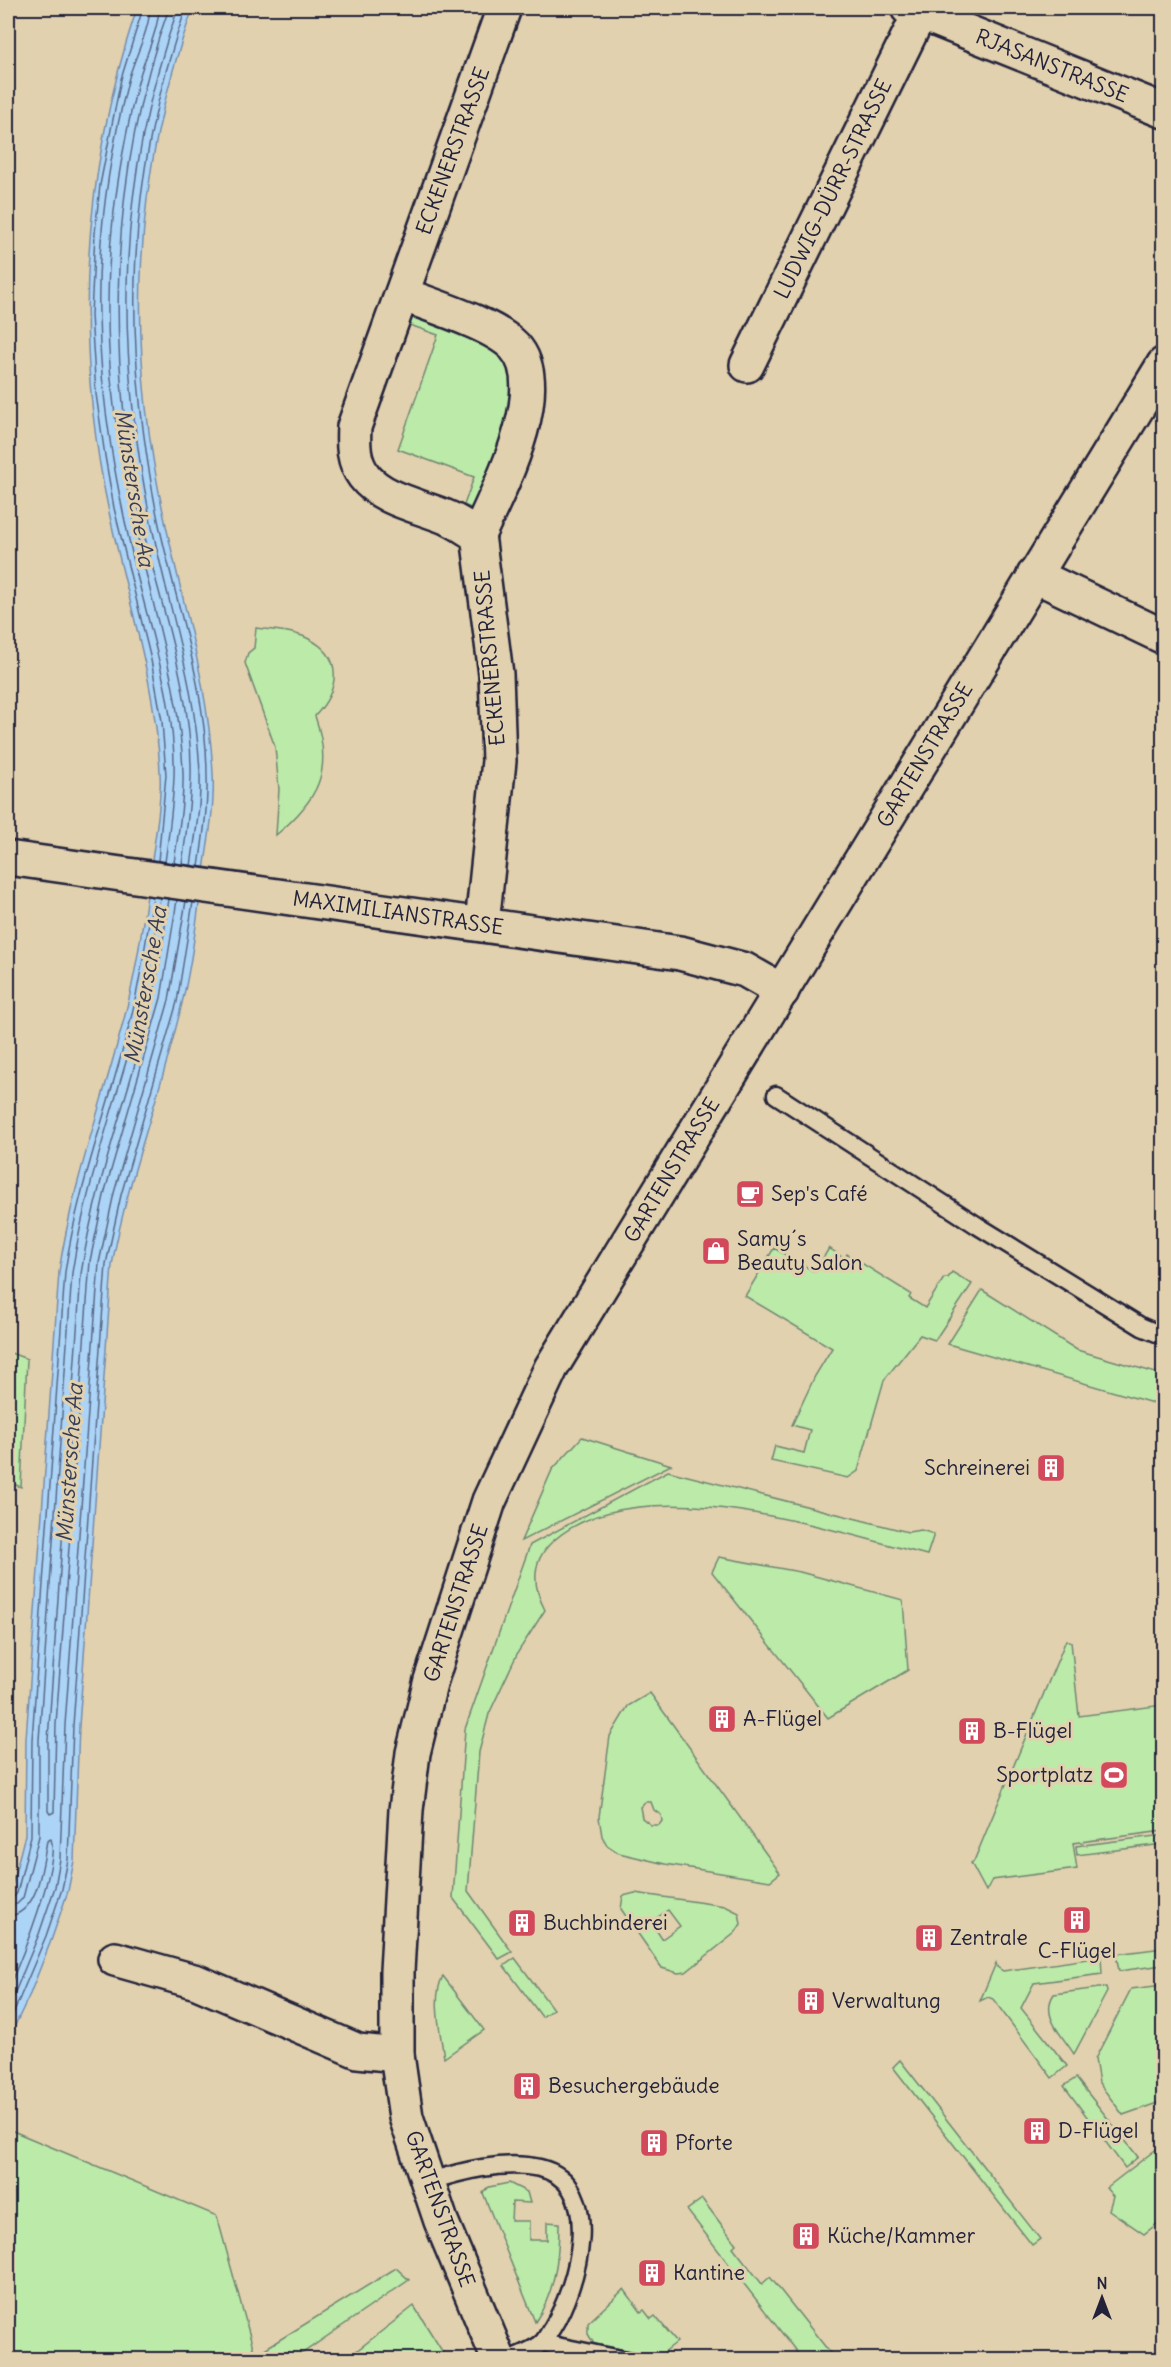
<svg xmlns="http://www.w3.org/2000/svg" width="1171" height="2367" viewBox="0 0 1171 2367" font-family="Delius,sans-serif">
	<rect width="100%" height="100%" fill="#e2d1ae"/>
	<filter id="ink" filterUnits="userSpaceOnUse"><feTurbulence type="fractalNoise" baseFrequency=".0167" numOctaves="2"/><feDisplacementMap in="SourceGraphic" scale="12" xChannelSelector="R" yChannelSelector="G"/><feConvolveMatrix kernelMatrix="1 2 1 2 8 2 1 2 1" color-interpolation-filters="sRGB"/></filter>
	<g filter="url(#ink)">
		<g fill="#bceaa8" stroke="#6f8672" stroke-width="1.5" fill-rule="evenodd">
			<path d="M411,311L451,326L506,355L515,381L509,417L475,510L464,505L474,477L398,449L438,335L407,324Z"/>
			<path d="M256,628C273,630 292,631 307,638C345,656 339,690 315,716C334,771 318,800 276,835L279,789L275,747L245,663L248,653L254,648Z"/>
			<path d="M774,1248L815,1272L829,1248L845,1259L847,1254L911,1294L909,1298L925,1308L944,1278H948L952,1272L972,1284L935,1340L920,1335L884,1380L858,1471L848,1478L771,1461L775,1446L804,1453L810,1430L792,1425L815,1376L832,1348L745,1296Z"/>
			<path d="M982,1290L1077,1350L1163,1375V1406L948,1344Z"/>
			<path d="M8,1352L27,1359L21,1487L8,1482Z"/>
			<path d="M582,1437L671,1465L521,1541L552,1470Z"/>
			<path d="M668,1471L908,1532L921,1530L934,1534L927,1555C829,1530 638,1465 553,1541C531,1561 532,1585 545,1610L518,1652L489,1714L479,1752L468,1891L512,1952L499,1959L453,1898L465,1729L530,1545Z"/>
			<path d="M719,1557L800,1572L903,1600L908,1670L828,1718L712,1572Z"/>
			<path d="M1066,1640L1071,1642L1079,1716L1163,1705V1831L1073,1843L1077,1869L992,1880L986,1891L971,1863L974,1861Z"/>
			<path d="M650,1693L780,1873L770,1881L665,1864L619,1853L607,1845L602,1836L599,1817L610,1736L628,1706ZM645,1802H651L654,1810L661,1815L662,1821L659,1825H651L642,1818L640,1807Z"/>
			<path d="M1163,1835V1844L1077,1855L1076,1846Z"/>
			<path d="M635,1893L725,1906L739,1913L741,1924L735,1933L686,1972L678,1973L662,1968L621,1909L623,1896ZM668,1910L680,1926L662,1939L651,1922Z"/>
			<path d="M1163,1948V1965L1119,1971L1116,1954Z"/>
			<path d="M1101,1957L1102,1974L1034,1983L1021,2008L1067,2066L1052,2078L993,1999L988,1997L980,2001L996,1963L997,1967L1003,1971Z"/>
			<path d="M515,1958L553,2009L542,2017L504,1966Z"/>
			<path d="M443,1976L484,2030L444,2058C441,2034 431,1998 443,1976Z"/>
			<path d="M1163,1985V2101L1123,2115L1099,2083L1095,2059L1131,1989Z"/>
			<path d="M1106,1987L1107,1992L1074,2054C1062,2035 1040,2015 1054,1994Z"/>
			<path d="M900,2060L1040,2239L1032,2245L893,2067Z"/>
			<path d="M1076,2078L1138,2157L1125,2168L1064,2086Z"/>
			<path d="M8,2129L217,2216L255,2355L396,2268L409,2280L294,2359H8Z"/>
			<path d="M1163,2144V2219L1144,2234L1109,2210L1113,2196L1106,2188Z"/>
			<path d="M509,2183L527,2192L530,2203L512,2202L511,2221H529V2240H547V2222L559,2223C559,2258 555,2293 535,2322L483,2193L489,2187Z"/>
			<path d="M702,2199L736,2244L733,2247L762,2284L770,2277L835,2359H802L687,2210Z"/>
			<path d="M624,2289L641,2312L644,2310L651,2319L655,2316L677,2342L659,2356L594,2344L588,2334V2323Z"/>
			<path d="M414,2306L447,2359H346Z"/>
		</g>
		<path fill="#acd4f7" stroke="#758dac" stroke-width="1.5" d="M137,8H193C132,177 126,346 165,521C183,605 209,687 213,774C215,809 207,848 202,883C196,923 192,964 182,1003C162,1091 128,1176 112,1265L79,1726L74,1861L68,1891L52,1938L30,1994L8,2040V1900L25,1835L26,1739L59,1272C72,1184 103,1101 125,1015C137,969 143,922 150,875C154,841 162,805 160,772C156,683 127,598 109,512C72,340 82,174 137,8Z"/>
		<g fill="none" stroke-linecap="round" stroke-linejoin="round">
			<g stroke="#596986" stroke-width="1.5">
				<path d="M143,8L121,79L100,185L95,233L91,315L96,394L105,456L114,508L151,660L162,721L166,775L158,861"/>
				<path d="M150,8C149,32 134,58 128,81C109,157 97,237 99,315C100,403 117,490 137,575C153,641 176,708 174,776C173,805 169,834 165,862"/>
				<path d="M159,8C158,33 143,60 137,86C119,161 107,237 108,314C108,402 126,489 146,573C162,640 181,704 183,773C184,803 178,834 174,863"/>
				<path d="M169,8C109,175 105,352 142,525C161,608 193,693 191,779C190,807 186,836 182,864"/>
				<path d="M178,8C117,180 114,344 151,522C168,606 197,688 200,775C201,805 195,837 191,866"/>
				<path d="M186,8C125,180 122,341 158,520C176,605 207,688 207,777C208,806 203,838 199,867"/>
				<path d="M169,899C163,940 158,981 147,1021C125,1105 94,1187 81,1274L48,1740V1811L50,1814L54,1812L56,1724L90,1261L105,1191L161,998L177,900"/>
				<path d="M8,1899L13,1898L17,1893L31,1836L32,1740L65,1272C78,1184 111,1101 132,1014C141,975 147,936 153,897"/>
				<path d="M8,1906L17,1904L23,1898L39,1836V1740L72,1273C85,1187 115,1104 138,1020C149,980 154,939 160,898"/>
				<path d="M8,1916C39,1914 42,1865 47,1841L51,1839C60,1864 20,1962 8,1989"/>
				<path d="M8,2009L39,1934L55,1887L60,1859L65,1725L99,1263L114,1193L169,1000L186,901"/>
				<path d="M8,2026L46,1936L62,1889L68,1860L73,1726L106,1264L121,1195L177,1002L193,902"/>
			</g>
			<g stroke="#22223b" stroke-width="21">
				<g id="service">
					<path d="M776,1095L978,1226L1142,1327L1164,1336"/>
					<path d="M427,2182C462,2171 503,2160 540,2168C607,2184 577,2288 552,2328C549,2332 546,2339 542,2343C534,2350 519,2355 509,2360"/>
					<path d="M542,2343L626,2360"/>
				</g>
			</g>
			<g stroke="#22223b" stroke-width="38">
				<g id="minor">
					<path d="M908,8L1164,111"/>
					<path d="M402,294C432,306 493,324 514,346C553,387 498,492 478,535"/>
					<path d="M747,365L920,13"/>
					<path d="M1034,575L1164,637"/>
					<path d="M8,858L680,953L745,970L782,991"/>
					<path d="M482,924L499,761L496,674L478,535C467,529 457,521 446,517C420,506 381,499 364,476C353,461 353,445 354,427L504,8"/>
					<path d="M115,1959L197,1982L358,2051L397,2055"/>
				</g>
			</g>
			<g stroke="#22223b" stroke-width="38">
				<path id="tertiary" d="M499,2360L441,2221L406,2117L397,2055V1971L406,1810L413,1753L431,1680L489,1501L551,1368L1164,364"/>
			</g>
			<use href="#service" stroke="#e2d1ae" stroke-width="16"/>
			<use href="#minor" stroke="#e2d1ae" stroke-width="33"/>
			<use href="#tertiary" stroke="#e2d1ae" stroke-width="33"/>
		</g>
	</g>
	<defs>
		<g id="cafe-square" transform="scale(1.5)"><rect x="-9" y="-9" width="18" height="18" rx="4" fill="#d1495b" stroke="#e2d1ae"/><path d="M-5.5-4.5H6V0H3Q3 3.5 0 3.5H-2.5Q-5.5 3.5-5.5 0ZM3-3.2v2h1.7v-2ZM-6 4.5H4V6H-6Z" fill="#fff"/></g>
		<g id="shop-square" transform="scale(1.5)"><rect x="-9" y="-9" width="18" height="18" rx="4" fill="#d1495b" stroke="#e2d1ae"/><path d="M-5-2.5h2.3a2.7 3.5 0 0 1 5.4 0H5L5.5 6h-11ZM-1.5-2.5h3a1.5 2.3 0 0 0-3 0Z" fill="#fff"/></g>
		<g id="building-square" transform="scale(1.5)"><rect x="-9" y="-9" width="18" height="18" rx="4" fill="#d1495b" stroke="#e2d1ae"/><path d="M-4-6H4V6H1V3H-1V6H-4ZM-2.5-4.3h1.7v1.8h-1.7ZM.8-4.3h1.7v1.8H.8ZM-2.5-1h1.7V.8h-1.7ZM.8-1h1.7V.8H.8Z" fill="#fff"/></g>
		<g id="stadium-square" transform="scale(1.5)"><rect x="-9" y="-9" width="18" height="18" rx="4" fill="#d1495b" stroke="#e2d1ae"/><path d="M0-5a6.5 5 0 1 0 0 10a6.5 5 0 1 0 0-10ZM-3.5-1.8h7v3.6h-7Z" fill="#fff"/></g>
	</defs>
	<g fill-rule="evenodd">
		<use href="#cafe-square" x="750" y="1194"/>
		<use href="#shop-square" x="716" y="1251"/>
		<use href="#building-square" x="1051" y="1468"/>
		<use href="#building-square" x="722" y="1719"/>
		<use href="#building-square" x="972" y="1731"/>
		<use href="#stadium-square" x="1114" y="1775"/>
		<use href="#building-square" x="1077" y="1920"/>
		<use href="#building-square" x="522" y="1923"/>
		<use href="#building-square" x="929" y="1938"/>
		<use href="#building-square" x="811" y="2001"/>
		<use href="#building-square" x="527" y="2086"/>
		<use href="#building-square" x="1037" y="2131"/>
		<use href="#building-square" x="654" y="2143"/>
		<use href="#building-square" x="806" y="2236"/>
		<use href="#building-square" x="652" y="2273"/>
	</g>
	<g text-anchor="middle" stroke-width="6" stroke-linejoin="round" paint-order="stroke">
		<g font-size="21" fill="#22223b" stroke="#e2d1ae">
			<text transform="translate(1052 66) rotate(22)" y="7">RJASANSTRASSE</text>
			<text transform="translate(453 151) rotate(-70)" y="7">ECKENERSTRASSE</text>
			<text transform="translate(833 189) rotate(-64)" y="7">LUDWIG-DÜRR-STRASSE</text>
			<text transform="translate(490 658) rotate(-95)" y="7">ECKENERSTRASSE</text>
			<text transform="translate(925 755) rotate(-59)" y="7">GARTENSTRASSE</text>
			<text transform="translate(398 913) rotate(8)" y="7">MAXIMILIANSTRASSE</text>
			<text transform="translate(672 1170) rotate(-59)" y="7">GARTENSTRASSE</text>
			<text transform="translate(456 1603) rotate(-72)" y="7">GARTENSTRASSE</text>
			<text transform="translate(440 2209) rotate(70)" y="7">GARTENSTRASSE</text>
		</g>
		<g font-size="21" fill="#22223b" stroke="#e2d1ae" text-anchor="start">
			<text x="771" y="1201">Sep's Café</text>
			<text x="737" y="1246">Samy´s<tspan x="737" dy="24">Beauty Salon</tspan></text>
			<text x="1030" y="1475" text-anchor="end">Schreinerei</text>
			<text x="743" y="1726">A-Flügel</text>
			<text x="993" y="1738">B-Flügel</text>
			<text x="1093" y="1782" text-anchor="end">Sportplatz</text>
			<text x="543" y="1930">Buchbinderei</text>
			<text x="950" y="1945">Zentrale</text>
			<text x="1077" y="1958" text-anchor="middle">C-Flügel</text>
			<text x="832" y="2008">Verwaltung</text>
			<text x="548" y="2093">Besuchergebäude</text>
			<text x="1058" y="2138">D-Flügel</text>
			<text x="675" y="2150">Pforte</text>
			<text x="827" y="2243">Küche/Kammer</text>
			<text x="673" y="2280">Kantine</text>
		</g>
		<g font-size="22" font-style="italic" fill="#373d57" stroke="#e2d1ae">
			<text transform="translate(135 488) rotate(81)" y="8">Münstersche Aa</text>
			<text transform="translate(145 985) rotate(-80)" y="8">Münstersche Aa</text>
			<text transform="translate(69 1463) rotate(-86)" y="8">Münstersche Aa</text>
		</g>
	</g>
	<rect width="1171" height="2367" fill="none" stroke="#e2d1ae" stroke-width="30"/>
	<rect x="15" y="15" width="1141" height="2337" fill="none" stroke="#22223b" stroke-width="2" filter="url(#ink)"/>
	<g transform="translate(1102 2298)" stroke="#e2d1ae" stroke-width="4.5" paint-order="stroke">
	<path d="M0-4.5L10 22L0 15L-10 22Z" fill="#22223b"/>
	<text y="-9" font-size="16" font-weight="bold" text-anchor="middle" fill="#22223b">N</text>
	</g>
</svg>
